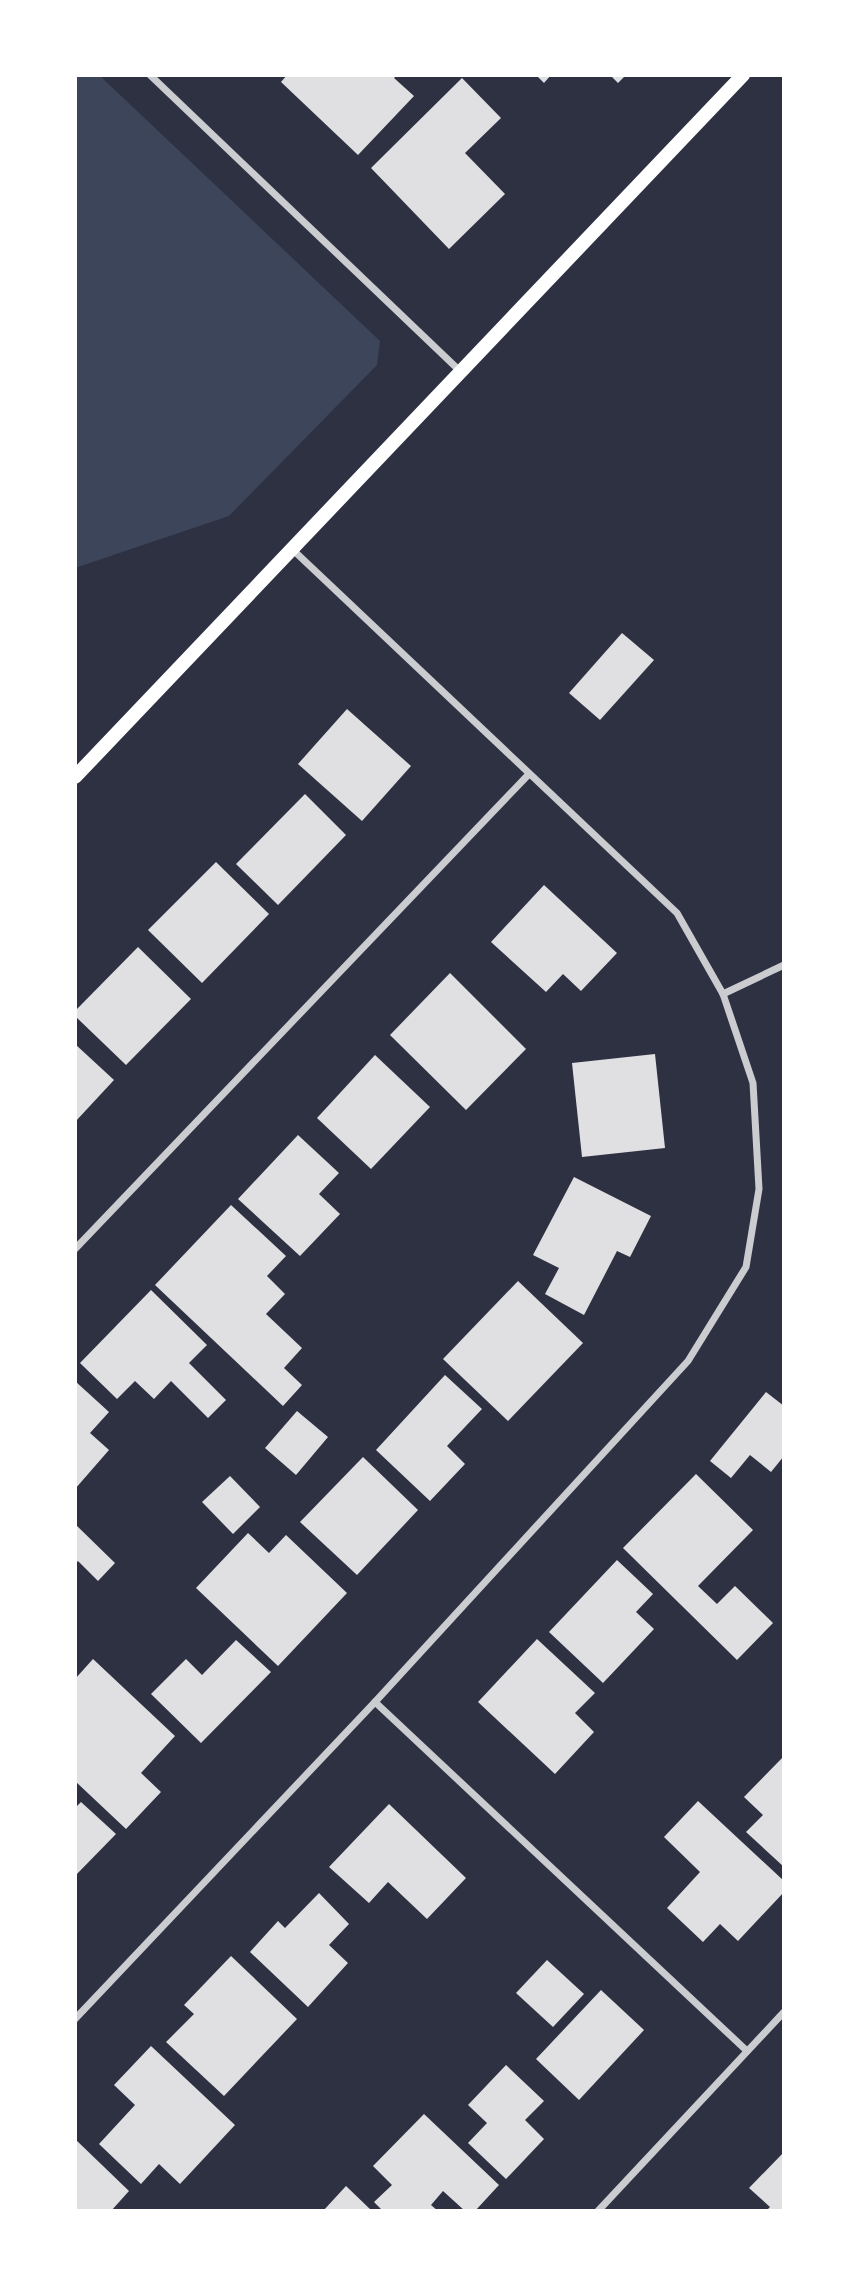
<svg xmlns="http://www.w3.org/2000/svg" width="859" height="2286" viewBox="0 0 859 2286" font-family="Commissioner,sans-serif">
	<rect width="100%" height="100%" fill="#2d3142"/>
	<path fill="#3c4559" d="M75,75H99L380,341L377,365L229,516L75,568Z"/>
	<g fill="#e0e0e3">
		<path d="M287,75H397L394,78L414,96L358,155L281,82Z"/>
		<path d="M536,75H551L544,83Z"/>
		<path d="M610,75H626L618,83Z"/>
		<path d="M462,78L501,118L465,153L505,194L449,249L371,168Z"/>
		<path d="M622,633L654,660L600,720L569,693Z"/>
		<path d="M347,709L411,766L362,821L298,764Z"/>
		<path d="M305,794L346,835L278,905L236,864Z"/>
		<path d="M216,862L269,914L202,983L148,930Z"/>
		<path d="M544,885L617,953L581,991L563,974L546,992L491,942Z"/>
		<path d="M138,947L191,999L126,1065L75,1016V1011Z"/>
		<path d="M450,973L526,1049L466,1110L390,1035Z"/>
		<path d="M75,1044L114,1080L75,1122Z"/>
		<path d="M655,1054L665,1148L582,1157L572,1063Z"/>
		<path d="M375,1055L430,1107L371,1169L317,1118Z"/>
		<path d="M298,1135L339,1173L319,1194L340,1214L300,1256L238,1199Z"/>
		<path d="M574,1177L651,1216L630,1257L617,1251L584,1315L545,1294L559,1268L533,1255Z"/>
		<path d="M231,1205L286,1256L267,1276L285,1294L266,1314L302,1348L284,1368L302,1385L283,1406L155,1285Z"/>
		<path d="M518,1281L583,1343L508,1421L443,1359Z"/>
		<path d="M151,1290L207,1345L189,1363L226,1400L208,1418L171,1381L154,1399L135,1381L117,1399L80,1363Z"/>
		<path d="M445,1375L482,1409L447,1446L465,1464L430,1501L376,1450Z"/>
		<path d="M75,1381L109,1412L90,1433L109,1450L75,1489Z"/>
		<path d="M766,1392L784,1406V1456L771,1472L750,1455L731,1478L710,1461Z"/>
		<path d="M297,1411L328,1437L296,1475L265,1448Z"/>
		<path d="M363,1457L418,1510L357,1575L300,1522Z"/>
		<path d="M696,1474L753,1530L698,1586L717,1604L735,1586L773,1623L737,1660L623,1548Z"/>
		<path d="M230,1476L260,1507L233,1534L202,1502Z"/>
		<path d="M75,1524L115,1563L98,1581L78,1561L75,1564Z"/>
		<path d="M248,1533L269,1553L286,1535L347,1593L278,1666L196,1588Z"/>
		<path d="M617,1560L653,1594L636,1612L654,1629L603,1683L549,1632Z"/>
		<path d="M537,1639L595,1693L575,1713L594,1732L555,1774L478,1702Z"/>
		<path d="M236,1640L271,1672L201,1743L151,1694L186,1659L202,1675Z"/>
		<path d="M93,1659L175,1736L141,1773L161,1792L126,1829L75,1781V1679Z"/>
		<path d="M784,1756V1867L746,1832L763,1815L744,1797Z"/>
		<path d="M698,1801L784,1881V1892L738,1941L720,1924L703,1942L667,1908L700,1872L664,1837Z"/>
		<path d="M81,1802L116,1834L75,1876V1808Z"/>
		<path d="M389,1804L466,1878L427,1919L388,1882L369,1903L329,1867Z"/>
		<path d="M319,1893L349,1924L329,1945L348,1963L308,2007L250,1952L278,1921L285,1928Z"/>
		<path d="M231,1956L297,2019L224,2096L166,2042L194,2014L184,2005Z"/>
		<path d="M547,1960L584,1994L553,2027L516,1993Z"/>
		<path d="M601,1990L644,2030L579,2100L536,2059Z"/>
		<path d="M151,2046L235,2125L180,2184L159,2164L141,2184L99,2144L135,2105L114,2085Z"/>
		<path d="M506,2065L544,2101L525,2120L544,2139L506,2179L468,2143L487,2123L468,2105Z"/>
		<path d="M424,2114L499,2185L475,2211H465L443,2191L431,2205L438,2211H383L374,2202L392,2185L373,2166Z"/>
		<path d="M75,2139L129,2191L111,2211H75Z"/>
		<path d="M784,2152V2211H766L770,2207L749,2188Z"/>
		<path d="M346,2186L372,2211H323Z"/>
	</g>
	<g fill="none" stroke-linecap="round" stroke-linejoin="round">
		<g stroke="#caccd0" stroke-width="7">
			<path d="M150,75L461,372"/>
			<path d="M723,994L784,965"/>
			<path d="M75,1249L529,774"/>
			<path d="M375,1702L747,2051"/>
			<path d="M75,2019L375,1702L688,1361L746,1267L759,1189L753,1083L723,994L677,913L292,549"/>
			<path d="M598,2211L784,2012"/>
		</g>
		<path stroke="#fff" stroke-width="14" d="M75,777L743,75"/>
	</g>
	<rect width="859" height="2286" fill="none" stroke="#ffffff" stroke-width="154"/>
</svg>
